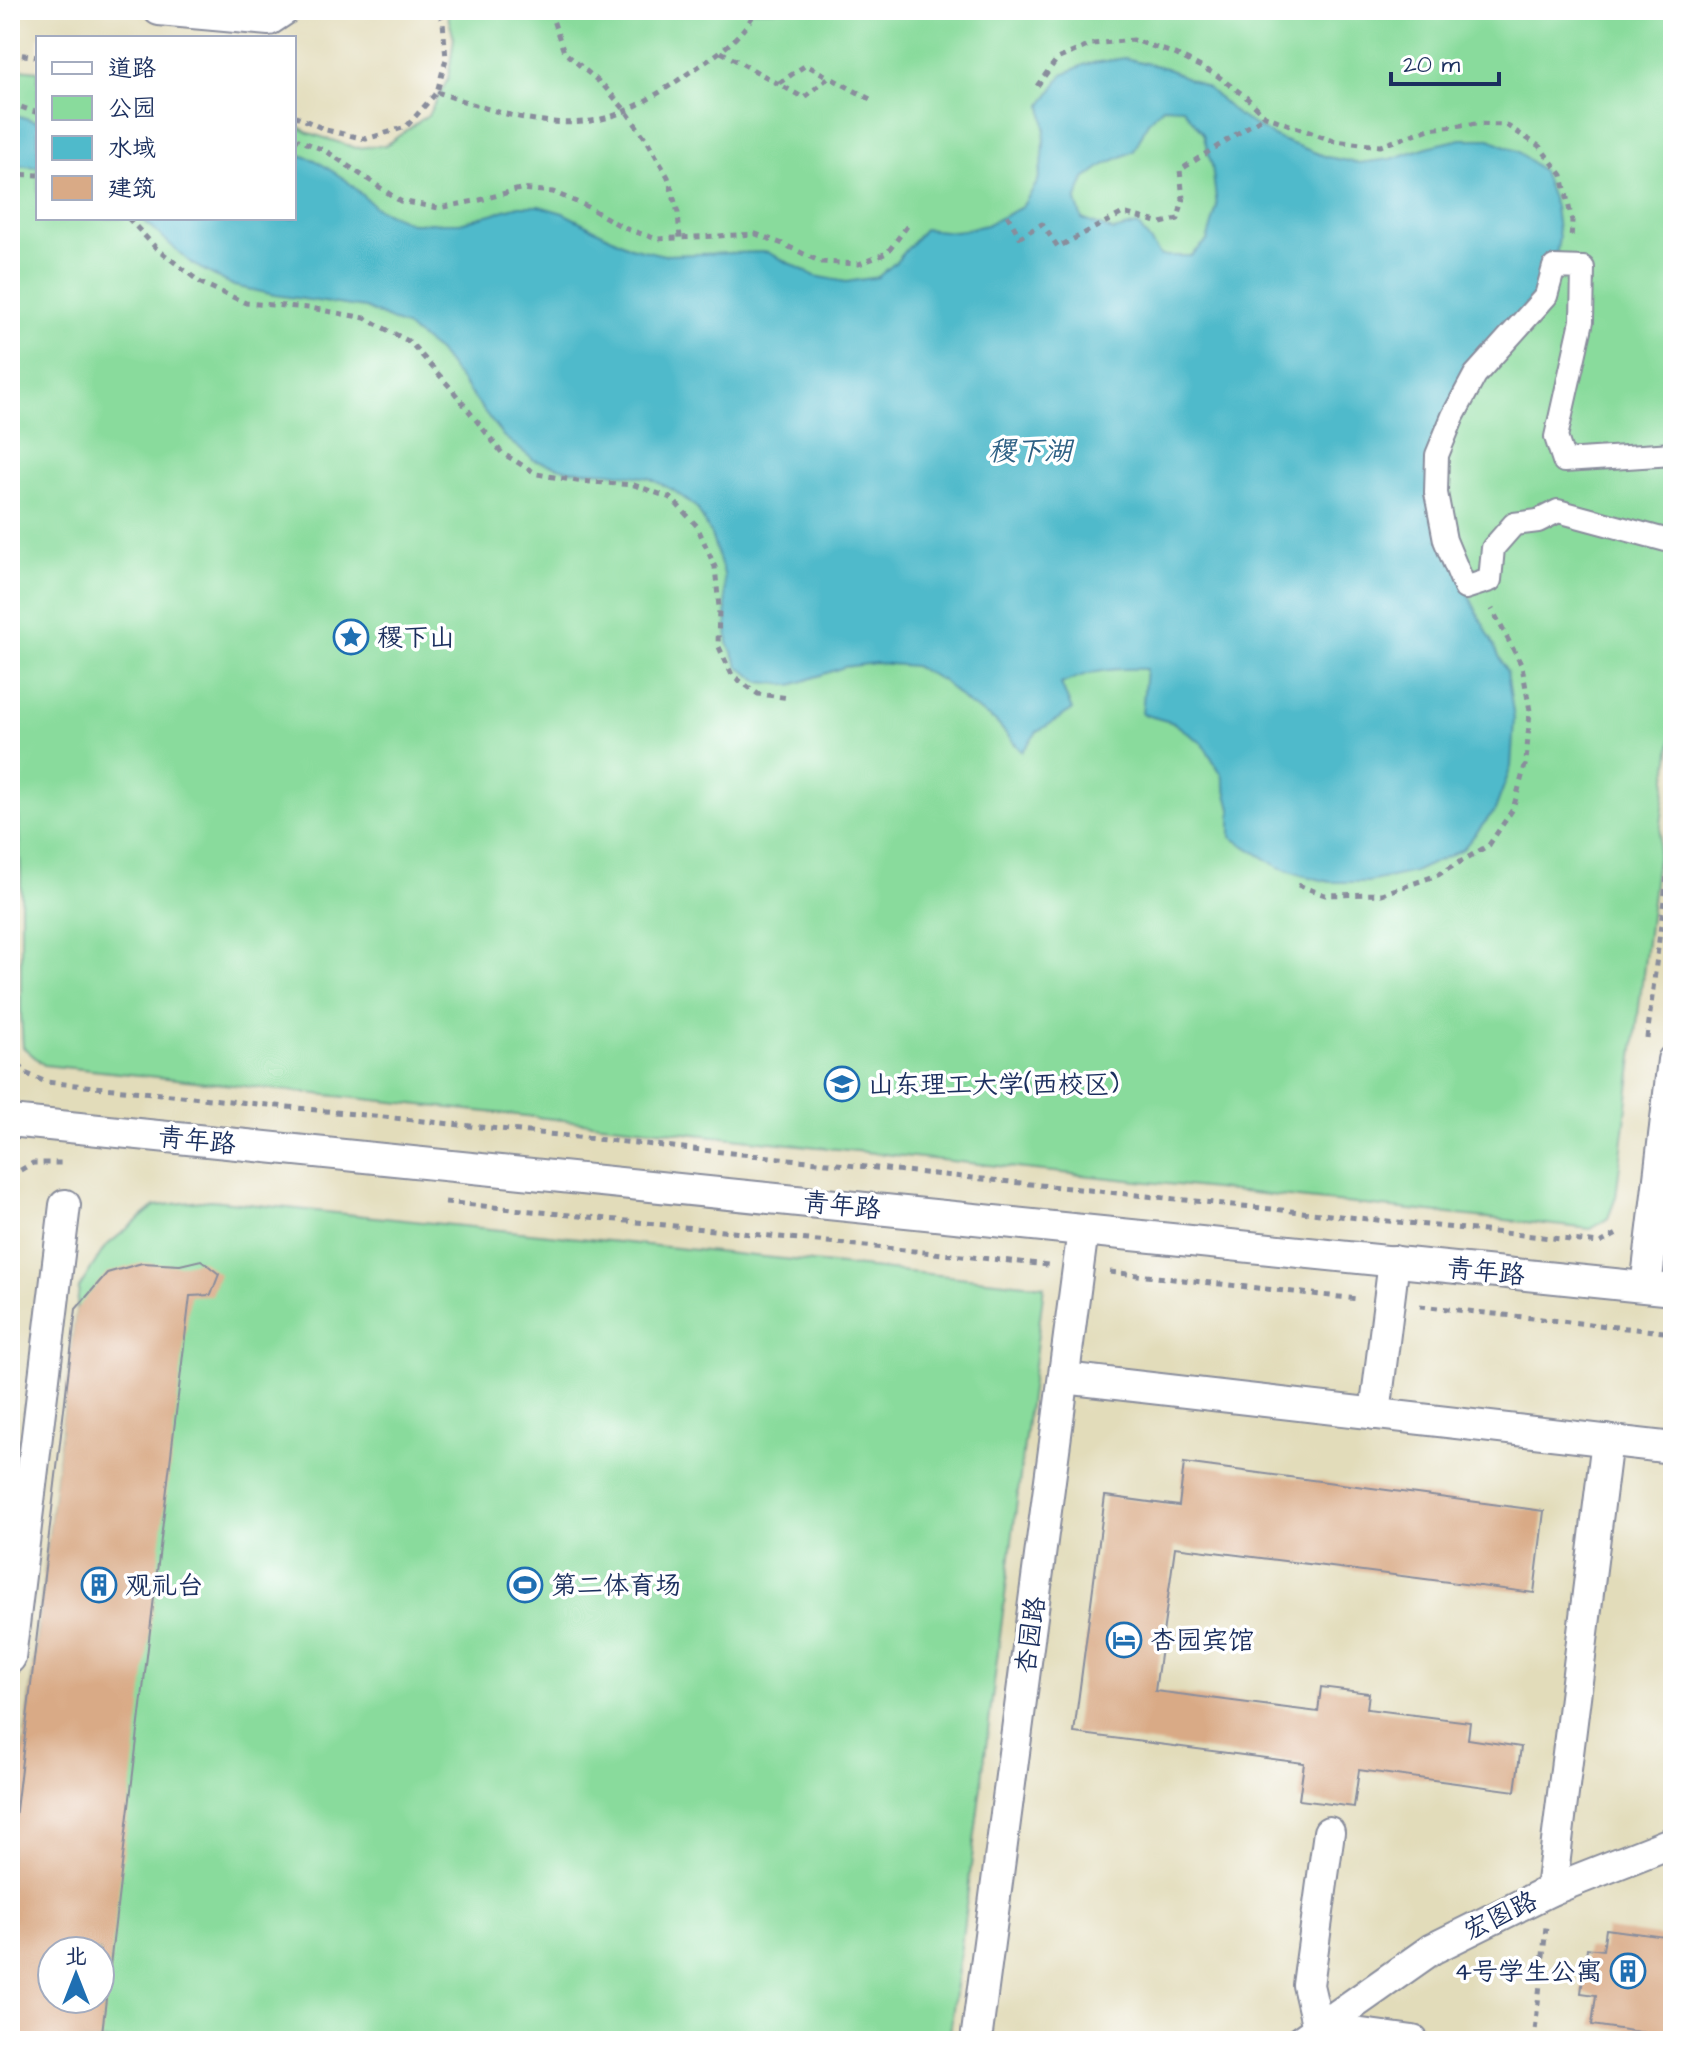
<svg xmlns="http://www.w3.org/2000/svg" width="1683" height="2051" viewBox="0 0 1683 2051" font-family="'Architects Daughter','LXGW WenKai TC',sans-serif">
	<rect width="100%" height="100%" fill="#fff"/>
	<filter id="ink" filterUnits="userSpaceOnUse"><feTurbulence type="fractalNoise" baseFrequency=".0125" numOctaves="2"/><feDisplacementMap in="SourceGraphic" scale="16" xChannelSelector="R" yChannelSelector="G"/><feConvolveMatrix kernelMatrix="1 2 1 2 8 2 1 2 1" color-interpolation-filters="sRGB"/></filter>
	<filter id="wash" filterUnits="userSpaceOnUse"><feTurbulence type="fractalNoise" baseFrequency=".006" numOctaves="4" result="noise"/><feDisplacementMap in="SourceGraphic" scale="32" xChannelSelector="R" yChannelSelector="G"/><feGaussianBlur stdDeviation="1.8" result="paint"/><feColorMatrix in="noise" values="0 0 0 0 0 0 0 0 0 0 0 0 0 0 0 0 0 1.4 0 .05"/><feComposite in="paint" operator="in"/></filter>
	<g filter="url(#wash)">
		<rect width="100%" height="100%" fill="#f7ebd9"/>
		<path fill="#e2dcba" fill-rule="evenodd" d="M10,10H1673V2041H10ZM38,38H294V218H38ZM52,1951H100V1999H52Z"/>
		<g fill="#89db9c" stroke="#52857d" stroke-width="2" fill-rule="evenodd">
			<path d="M446,10H1673V727L1616,1197L1608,1218L1591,1229L44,1065L23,1047L21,1015V874L10,665V68L38,71V218H294V121L306,132L356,148L386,145L428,115L448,79L454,38Z"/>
			<path d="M211,1200L1044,1286L949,2041H10V1860L79,1288L105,1247L155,1206ZM52,1951H100V1999H52Z"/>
		</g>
		<g fill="#4fbacb" stroke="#357494" stroke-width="2" fill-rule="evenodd">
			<path d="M1125,58L1166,68L1208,88L1237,115L1279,139L1327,157L1359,163L1391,159L1427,147L1461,139H1490L1519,152L1542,171L1555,207L1559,238L1554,267L1475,375L1437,455L1465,588L1507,672L1514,719L1511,767L1495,810L1463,849L1414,872L1368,882H1330L1301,875L1279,867L1231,837V809L1222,775L1203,744L1174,723L1142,714L1146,669C1113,668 1091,670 1061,684L1072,710L1037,732L1022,752L996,722L968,704L943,681L914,666L876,663L844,667L792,685L761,682L739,667L728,643L724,574L711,535L697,508L673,490L649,478L610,472L569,470L534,460L503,436L438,351L406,327L365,308L275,295L234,286L192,264L141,218H294V153L315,160L346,180L376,208L411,223H460L519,206H539L563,213L630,247L664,255L767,252L815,276L846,282L878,277L897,261L924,229L955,232L986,225L1022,207L1038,181L1043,157L1045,128L1042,105L1063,74L1086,64ZM1163,107L1183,108L1203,134L1212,166L1217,207L1207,241L1191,256H1161L1138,225L1113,231L1082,219L1076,201L1085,179L1104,165L1134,151L1148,122Z"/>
			<path d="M10,113L38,122V167L10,165Z"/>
		</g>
		<g id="blocks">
			<g fill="#d9aa86" fill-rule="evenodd">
				<path d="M201,1260L219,1274L211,1295L190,1296L101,2041H10V1860L76,1309L107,1273L142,1263L180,1265ZM52,1951H100V1999H52Z"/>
				<path d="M1184,1463L1544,1511L1534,1593L1175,1547L1155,1691L1318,1712L1321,1687L1369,1693L1367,1709L1470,1722L1468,1739L1521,1747L1515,1791L1359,1770L1354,1807L1299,1800L1304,1763L1074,1733L1105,1496L1179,1506Z"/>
				<path d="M1606,1929L1673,1938V2037L1592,2025L1596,1995L1581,1993L1587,1948L1603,1950Z"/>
			</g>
		</g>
	</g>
	<g filter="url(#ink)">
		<use href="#blocks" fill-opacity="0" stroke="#898d9c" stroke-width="2"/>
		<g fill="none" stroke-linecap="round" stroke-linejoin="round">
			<g stroke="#898d9c" stroke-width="26">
				<path id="pedestrian" d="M1673,454L1564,461L1556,437L1582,321L1583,268L1554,267L1546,296L1475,375L1453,416L1437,455L1436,493L1445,540L1465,588L1490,580L1493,548L1514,524L1538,521L1558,511L1673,542"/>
			</g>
			<g stroke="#898d9c" stroke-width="34">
				<g id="minor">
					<path d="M159,10L269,20L284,10"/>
					<path d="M10,1121L1673,1290"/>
					<path d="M1646,1287L1673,1060"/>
					<path d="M1064,1378L1673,1448"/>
					<path d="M1375,1414L1394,1261"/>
					<path d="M10,1658L65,1205"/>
					<path d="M1329,1832L1308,1985L1318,2028L1413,2041"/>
					<path d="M1551,1890L1607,1440"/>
					<path d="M976,2041L1083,1230"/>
					<path d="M1301,2041L1432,1949L1551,1890L1673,1842"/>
				</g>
			</g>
			<g stroke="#898d9c" stroke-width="5" stroke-dasharray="6 6" stroke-linecap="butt">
				<path d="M553,10V20L564,52L604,86L626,111L648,142L668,177L678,213L680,238"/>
				<path d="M721,52L804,98L829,77L872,100"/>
				<path d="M10,53L38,57"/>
				<path d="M779,83L806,65L829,77"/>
				<path d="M1037,86L1057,59L1092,44L1134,40L1175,54L1215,74L1246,97L1265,116L1334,141L1380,146L1429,129L1470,124L1506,125L1539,146L1562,175L1572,221L1571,241"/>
				<path d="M437,92C495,112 567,139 627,110C649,100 670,86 690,72C716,56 742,38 756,10"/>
				<path d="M10,103L38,113"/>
				<path d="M294,115L326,130L366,139L406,127L437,92L446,59L443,22L438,10"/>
				<path d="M294,138L326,151L400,201L439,208L480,200L520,189L553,192L588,207L624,228L657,239L756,234L783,244L821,262L859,264L887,253L908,225"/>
				<path d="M10,174L38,175"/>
				<path d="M1007,215L1020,237L1042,224L1058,247L1123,213L1161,223L1178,219L1183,199L1180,170L1265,116"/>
				<path d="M128,218L156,248L201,283L246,303L310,308L365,318L410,342L450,387L502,453L537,474L577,481L634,485L671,498L697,526L715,567L719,607L718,645L732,675L758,694L790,698"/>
				<path d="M1298,885L1325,895L1382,894L1438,875L1489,845L1513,809L1526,762L1530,711L1522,666L1492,609"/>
				<path d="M10,983V1051L25,1073L46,1082L1600,1243L1617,1234L1618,1230"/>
				<path d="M1647,1038L1673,826"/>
				<path d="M10,1176L33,1163H61"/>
				<path d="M445,1202L1048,1265"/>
				<path d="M1110,1272L1358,1299"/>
				<path d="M1420,1306L1673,1333"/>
				<path d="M1534,2041L1546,1927"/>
			</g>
			<use href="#pedestrian" stroke="#fff" stroke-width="22"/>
			<use href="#minor" stroke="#fff" stroke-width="30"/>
		</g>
	</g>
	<defs>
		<g id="sight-ring" transform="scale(1.8)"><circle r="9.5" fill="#fff" stroke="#1f6fb2" stroke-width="1.5"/><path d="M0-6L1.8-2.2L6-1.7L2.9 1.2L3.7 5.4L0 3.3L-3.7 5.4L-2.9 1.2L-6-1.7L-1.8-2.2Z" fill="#1f6fb2"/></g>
		<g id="university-ring" transform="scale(1.8)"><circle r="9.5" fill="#fff" stroke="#1f6fb2" stroke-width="1.5"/><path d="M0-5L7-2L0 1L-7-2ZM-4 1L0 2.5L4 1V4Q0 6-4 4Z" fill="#1f6fb2"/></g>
		<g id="building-ring" transform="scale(1.8)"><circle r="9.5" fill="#fff" stroke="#1f6fb2" stroke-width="1.5"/><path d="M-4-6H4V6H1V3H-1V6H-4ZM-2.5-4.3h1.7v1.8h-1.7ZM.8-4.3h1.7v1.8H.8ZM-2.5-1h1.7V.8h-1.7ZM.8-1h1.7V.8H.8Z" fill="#1f6fb2"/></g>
		<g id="stadium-ring" transform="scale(1.8)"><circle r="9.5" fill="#fff" stroke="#1f6fb2" stroke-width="1.5"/><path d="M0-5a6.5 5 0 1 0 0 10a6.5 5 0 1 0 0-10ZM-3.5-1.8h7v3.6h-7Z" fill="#1f6fb2"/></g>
		<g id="hotel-ring" transform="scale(1.8)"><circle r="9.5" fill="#fff" stroke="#1f6fb2" stroke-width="1.5"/><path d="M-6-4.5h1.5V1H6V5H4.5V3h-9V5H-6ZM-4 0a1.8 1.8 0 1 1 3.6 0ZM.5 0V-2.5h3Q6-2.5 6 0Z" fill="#1f6fb2"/></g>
	</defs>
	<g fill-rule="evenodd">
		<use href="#sight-ring" x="351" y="637"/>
		<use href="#university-ring" x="842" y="1084"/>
		<use href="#building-ring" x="99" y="1585"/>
		<use href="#stadium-ring" x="525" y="1585"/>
		<use href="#hotel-ring" x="1124" y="1640"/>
		<use href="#building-ring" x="1628" y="1971"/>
	</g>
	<g text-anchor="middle" stroke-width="7" stroke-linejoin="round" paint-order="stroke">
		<g font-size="26" fill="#1b2f5e" stroke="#fff" text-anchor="start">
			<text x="377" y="646">稷下山</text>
			<text x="868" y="1093">山东理工大学(西校区)</text>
			<text x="125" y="1594">观礼台</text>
			<text x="551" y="1594">第二体育场</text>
			<text x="1150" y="1649">杏园宾馆</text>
			<text x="1602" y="1980" text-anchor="end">4号学生公寓</text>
		</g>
		<g font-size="26" fill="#1b2f5e" stroke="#fff">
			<text transform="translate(197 1140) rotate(6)" y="9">青年路</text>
			<text transform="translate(842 1205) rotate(6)" y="9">青年路</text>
			<text transform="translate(1486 1271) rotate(6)" y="9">青年路</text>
			<text transform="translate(1030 1635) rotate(-82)" y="9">杏园路</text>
			<text transform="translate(1500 1915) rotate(-26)" y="9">宏图路</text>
		</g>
		<g font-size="28" font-style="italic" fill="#2d6084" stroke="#fff">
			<text x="1030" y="460">稷下湖</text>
		</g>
	</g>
	<rect width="1683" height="2051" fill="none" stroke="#fff" stroke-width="40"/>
	<rect x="36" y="36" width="260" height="184" fill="#ffffff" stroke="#a4acbf" stroke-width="2"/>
	<rect x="52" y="62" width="40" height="12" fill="#ffffff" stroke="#a4acbf" stroke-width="2"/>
	<text x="108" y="76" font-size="24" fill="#1b2f5e">道路</text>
	<rect x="52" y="96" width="40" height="24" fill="#89db9c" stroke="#a4acbf" stroke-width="2"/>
	<text x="108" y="116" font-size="24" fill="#1b2f5e">公园</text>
	<rect x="52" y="136" width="40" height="24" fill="#4fbacb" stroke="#a4acbf" stroke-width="2"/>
	<text x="108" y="156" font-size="24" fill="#1b2f5e">水域</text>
	<rect x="52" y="176" width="40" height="24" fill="#d9aa86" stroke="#a4acbf" stroke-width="2"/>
	<text x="108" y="196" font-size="24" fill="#1b2f5e">建筑</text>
	<g transform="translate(76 1975)"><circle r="38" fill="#ffffff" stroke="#a4acbf" stroke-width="2"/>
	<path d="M0-6L14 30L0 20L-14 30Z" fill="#1f6fb2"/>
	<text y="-12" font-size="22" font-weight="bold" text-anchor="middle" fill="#1b2f5e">北</text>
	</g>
	<path d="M1391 72v12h108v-12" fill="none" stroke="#1b2f5e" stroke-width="4"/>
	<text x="1403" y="72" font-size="24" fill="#1b2f5e" stroke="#ffffff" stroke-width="6" paint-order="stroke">20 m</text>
</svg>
